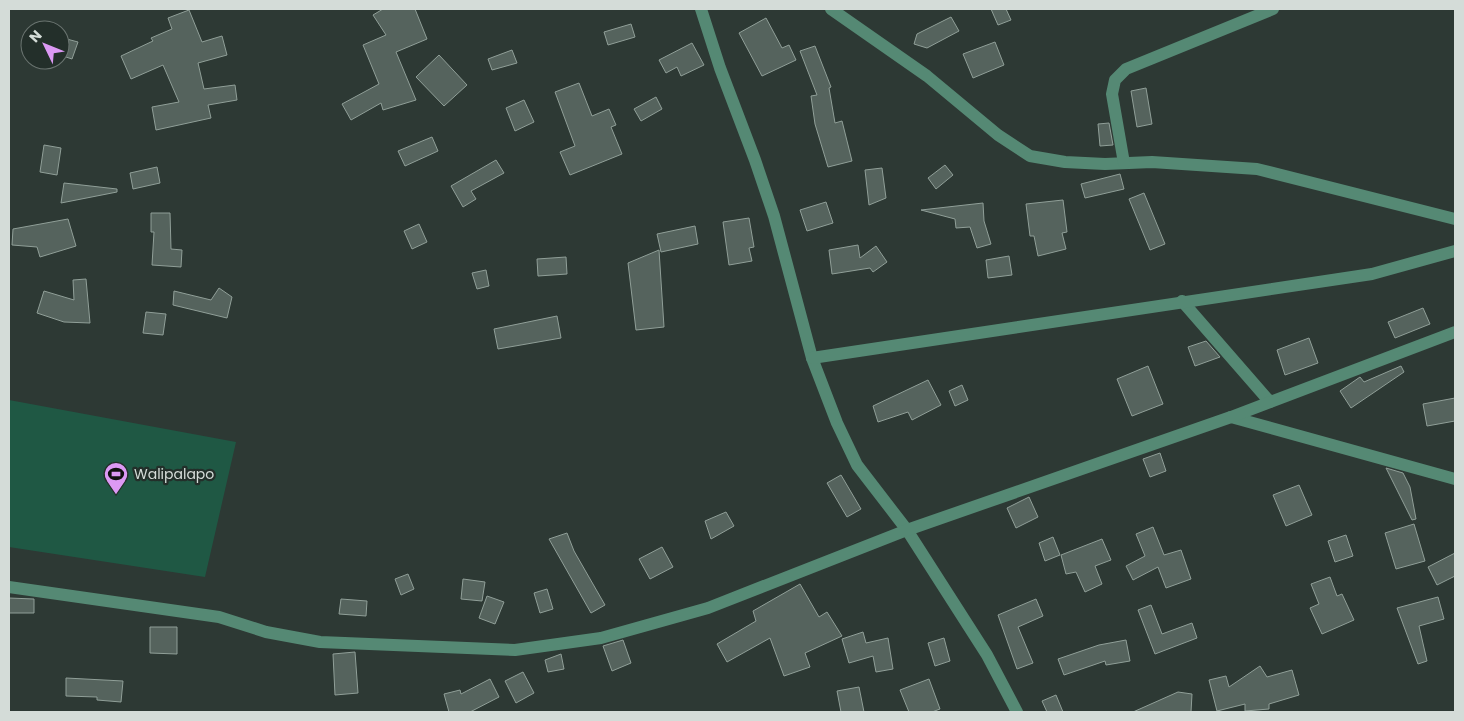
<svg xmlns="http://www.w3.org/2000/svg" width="1464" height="721" viewBox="0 0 1464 721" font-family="Poppins,sans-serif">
	<rect width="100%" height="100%" fill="#2d3934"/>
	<path fill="#1f5844" d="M9,400L236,442L205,577L9,547Z"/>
	<g fill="#55635d" stroke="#909f98">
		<path d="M383,9H415L427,39L396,52L416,100L383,110L381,103L351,120L342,104L379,84L363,45L386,35L373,15Z"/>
		<path d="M991,9H1006L1011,20L998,25Z"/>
		<path d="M189,10L202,42L222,36L227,55L198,63L204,89L235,85L237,100L208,105L211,118L156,130L152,107L179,102L163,65L131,79L121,56L153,41L151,38L172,29L168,18Z"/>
		<path d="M951,17L959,31L927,48L914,44L917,34Z"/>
		<path d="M766,18L782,48L789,45L796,60L762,76L739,33Z"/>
		<path d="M631,24L635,37L608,45L604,32Z"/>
		<path d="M63,38L78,42L72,59L60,55Z"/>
		<path d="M995,42L1004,65L973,78L963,54Z"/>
		<path d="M692,43L704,65L681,76L677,67L666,73L659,60Z"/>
		<path d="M815,46L831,87L829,88L835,123L842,121L852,161L828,167L815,124L811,96L817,95L800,51Z"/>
		<path d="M512,50L517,63L492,70L488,59Z"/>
		<path d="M439,55L467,85L444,106L416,77Z"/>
		<path d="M579,83L592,116L609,109L616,125L611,127L622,154L570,175L560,152L575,146L555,92Z"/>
		<path d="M1146,88L1152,124L1137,127L1131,91Z"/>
		<path d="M656,97L662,109L641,121L634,109Z"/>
		<path d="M524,100L534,122L515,131L506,108Z"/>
		<path d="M1109,123L1113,145L1100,146L1098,124Z"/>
		<path d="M432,137L438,151L405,166L398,151Z"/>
		<path d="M44,145L61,148L57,175L40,172Z"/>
		<path d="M496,160L504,173L471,191L476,199L463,207L451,186Z"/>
		<path d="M945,165L953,175L936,189L928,178Z"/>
		<path d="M157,167L160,183L133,189L130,173Z"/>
		<path d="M882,168L886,198L869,205L865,170Z"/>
		<path d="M1120,174L1124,189L1085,198L1081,184Z"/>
		<path d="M64,183L117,189V192L61,203Z"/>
		<path d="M1144,193L1165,244L1150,250L1129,199Z"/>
		<path d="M1063,200L1067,232L1062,233L1066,249L1038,256L1034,236H1030L1026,204Z"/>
		<path d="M826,202L833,223L807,231L800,210Z"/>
		<path d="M983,203L984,221L991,244L977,248L970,227L956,228L955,219L921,210Z"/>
		<path d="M151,213H170L171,249L182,250L181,267L152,265L154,232H151Z"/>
		<path d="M749,218L754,247L749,248L752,261L729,265L723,222Z"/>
		<path d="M68,219L76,246L40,257L37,247L12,245L13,229Z"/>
		<path d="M419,224L427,242L412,249L404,231Z"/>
		<path d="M695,226L698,244L661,252L657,234Z"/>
		<path d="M858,245L860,258L876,246L887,262L873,272L870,268L832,274L829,250Z"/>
		<path d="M659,250L664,327L636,330L628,263Z"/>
		<path d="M1009,256L1012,275L988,278L986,260Z"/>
		<path d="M566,257L567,274L538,276L537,259Z"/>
		<path d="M486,270L489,286L477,289L472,273Z"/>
		<path d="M86,279L90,323L64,322L37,313L44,291L74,300L73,280Z"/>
		<path d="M219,288L232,297L227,318L173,305L174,291L211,300Z"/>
		<path d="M1423,308L1430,324L1395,338L1388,322Z"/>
		<path d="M146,312L166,314L163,335L143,333Z"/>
		<path d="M557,316L561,338L498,349L494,329Z"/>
		<path d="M1309,338L1318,363L1285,375L1277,350Z"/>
		<path d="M1206,341L1220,357L1195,366L1188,347Z"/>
		<path d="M1148,366L1163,404L1132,416L1117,379Z"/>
		<path d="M1401,366L1404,372L1351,408L1340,391L1360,377L1364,382Z"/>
		<path d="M928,380L941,405L912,420L908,412L878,422L873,406Z"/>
		<path d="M962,385L968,400L955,406L949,391Z"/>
		<path d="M1455,398V421L1427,426L1423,404Z"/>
		<path d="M1160,453L1166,471L1150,477L1143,459Z"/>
		<path d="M1386,468L1403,473L1410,487L1416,519L1412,520Z"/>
		<path d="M841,475L861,509L847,517L827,483Z"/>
		<path d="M1299,485L1312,515L1286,526L1273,495Z"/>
		<path d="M1029,497L1038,517L1016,528L1007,508Z"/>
		<path d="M726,512L734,526L711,539L705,521Z"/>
		<path d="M1414,524L1425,561L1396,569L1385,533Z"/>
		<path d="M1153,527L1164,555L1181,550L1191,579L1166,588L1158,567L1133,580L1126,566L1145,556L1136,534Z"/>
		<path d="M567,533L574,551L605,605L591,613L549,539Z"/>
		<path d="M1346,535L1353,556L1335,562L1328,541Z"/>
		<path d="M1053,537L1060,555L1045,561L1039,543Z"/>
		<path d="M1102,539L1111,560L1095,566L1102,584L1085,592L1076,572L1066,574L1061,555Z"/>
		<path d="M662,547L673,567L650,579L639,559Z"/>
		<path d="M1455,553V576L1437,585L1428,567Z"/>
		<path d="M408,574L414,589L401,595L395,579Z"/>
		<path d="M1330,577L1337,596L1342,594L1354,620L1322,634L1310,608L1319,604L1311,584Z"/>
		<path d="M463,579L485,582L482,601L461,599Z"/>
		<path d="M800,584L819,617L827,612L842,636L805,653L810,667L784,676L770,638L727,662L717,644L756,621L753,611Z"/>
		<path d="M547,589L553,609L540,613L534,593Z"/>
		<path d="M487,596L504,602L495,624L479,618Z"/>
		<path d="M1438,597L1444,619L1419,626L1427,661L1418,664L1397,608Z"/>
		<path d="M9,598L34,599V613H9Z"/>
		<path d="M341,599L367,601L366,616L339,614Z"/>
		<path d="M1036,599L1043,616L1018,627L1033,663L1017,669L998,615Z"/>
		<path d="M1151,605L1162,634L1192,623L1197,638L1155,654L1138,610Z"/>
		<path d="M150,627H177V654L150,653Z"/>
		<path d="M863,632L866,643L888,638L893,669L876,672L873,656L849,663L842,639Z"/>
		<path d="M944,638L950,661L935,666L928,643Z"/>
		<path d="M623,640L631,663L612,671L603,646Z"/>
		<path d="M1126,640L1130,661L1106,665L1105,661L1064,675L1058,659L1099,645Z"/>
		<path d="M355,652L358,693L335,695L333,654Z"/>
		<path d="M561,654L564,669L548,672L545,660Z"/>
		<path d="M1260,666L1267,677L1292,670L1299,695L1269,704V709L1245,711V704L1217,711L1209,680L1226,676L1229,687Z"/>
		<path d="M523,672L534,693L516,703L505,681Z"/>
		<path d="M66,678L123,681L121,702L97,700V697L66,696Z"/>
		<path d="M490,679L499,697L470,712H449L444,694L460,690L461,694Z"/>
		<path d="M929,679L940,709L932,712H909L900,690Z"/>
		<path d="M859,687L864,712H841L837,691Z"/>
		<path d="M1178,692L1192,694L1191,712H1133Z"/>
		<path d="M1056,695L1063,712H1047L1042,701Z"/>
	</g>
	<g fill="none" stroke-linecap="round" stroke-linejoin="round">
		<g stroke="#558974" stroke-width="12">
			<path d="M701,9L720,68L755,160L774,216L812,358L837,423L857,465L907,530L987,655L1017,712"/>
			<path d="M831,9L927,76L998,135L1030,156L1065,162L1105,164L1152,162L1257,169L1455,219"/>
			<path d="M1124,163L1112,94L1115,80L1126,69L1273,9"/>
			<path d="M1182,301L1270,402"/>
			<path d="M812,358L1372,274L1455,251"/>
			<path d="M1231,417L1455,479"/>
			<path d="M9,587L219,617L266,632L320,642L515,650L601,638L708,608L907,530L1231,417L1455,332"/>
		</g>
	</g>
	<defs>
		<g id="stadium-pin" transform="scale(1.25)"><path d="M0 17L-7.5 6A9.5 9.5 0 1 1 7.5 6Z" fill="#dc99f4" stroke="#232f2a"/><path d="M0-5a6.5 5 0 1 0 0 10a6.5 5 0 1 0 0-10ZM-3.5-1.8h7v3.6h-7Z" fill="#111"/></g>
	</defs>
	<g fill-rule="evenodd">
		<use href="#stadium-pin" x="116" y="474"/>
	</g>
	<g text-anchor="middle" stroke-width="4.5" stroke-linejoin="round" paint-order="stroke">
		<g font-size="14" fill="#d4dcd8" stroke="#232f2a" text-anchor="start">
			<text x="134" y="479">Walipalapo</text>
		</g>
	</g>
	<rect width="1464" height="721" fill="none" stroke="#d4dcd8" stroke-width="20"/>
	<g transform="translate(45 45) rotate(313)"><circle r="24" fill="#232f2a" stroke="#6a7470"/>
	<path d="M0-4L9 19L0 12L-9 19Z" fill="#dc99f4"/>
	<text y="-8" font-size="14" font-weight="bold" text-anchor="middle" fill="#d4dcd8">N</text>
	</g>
</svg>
